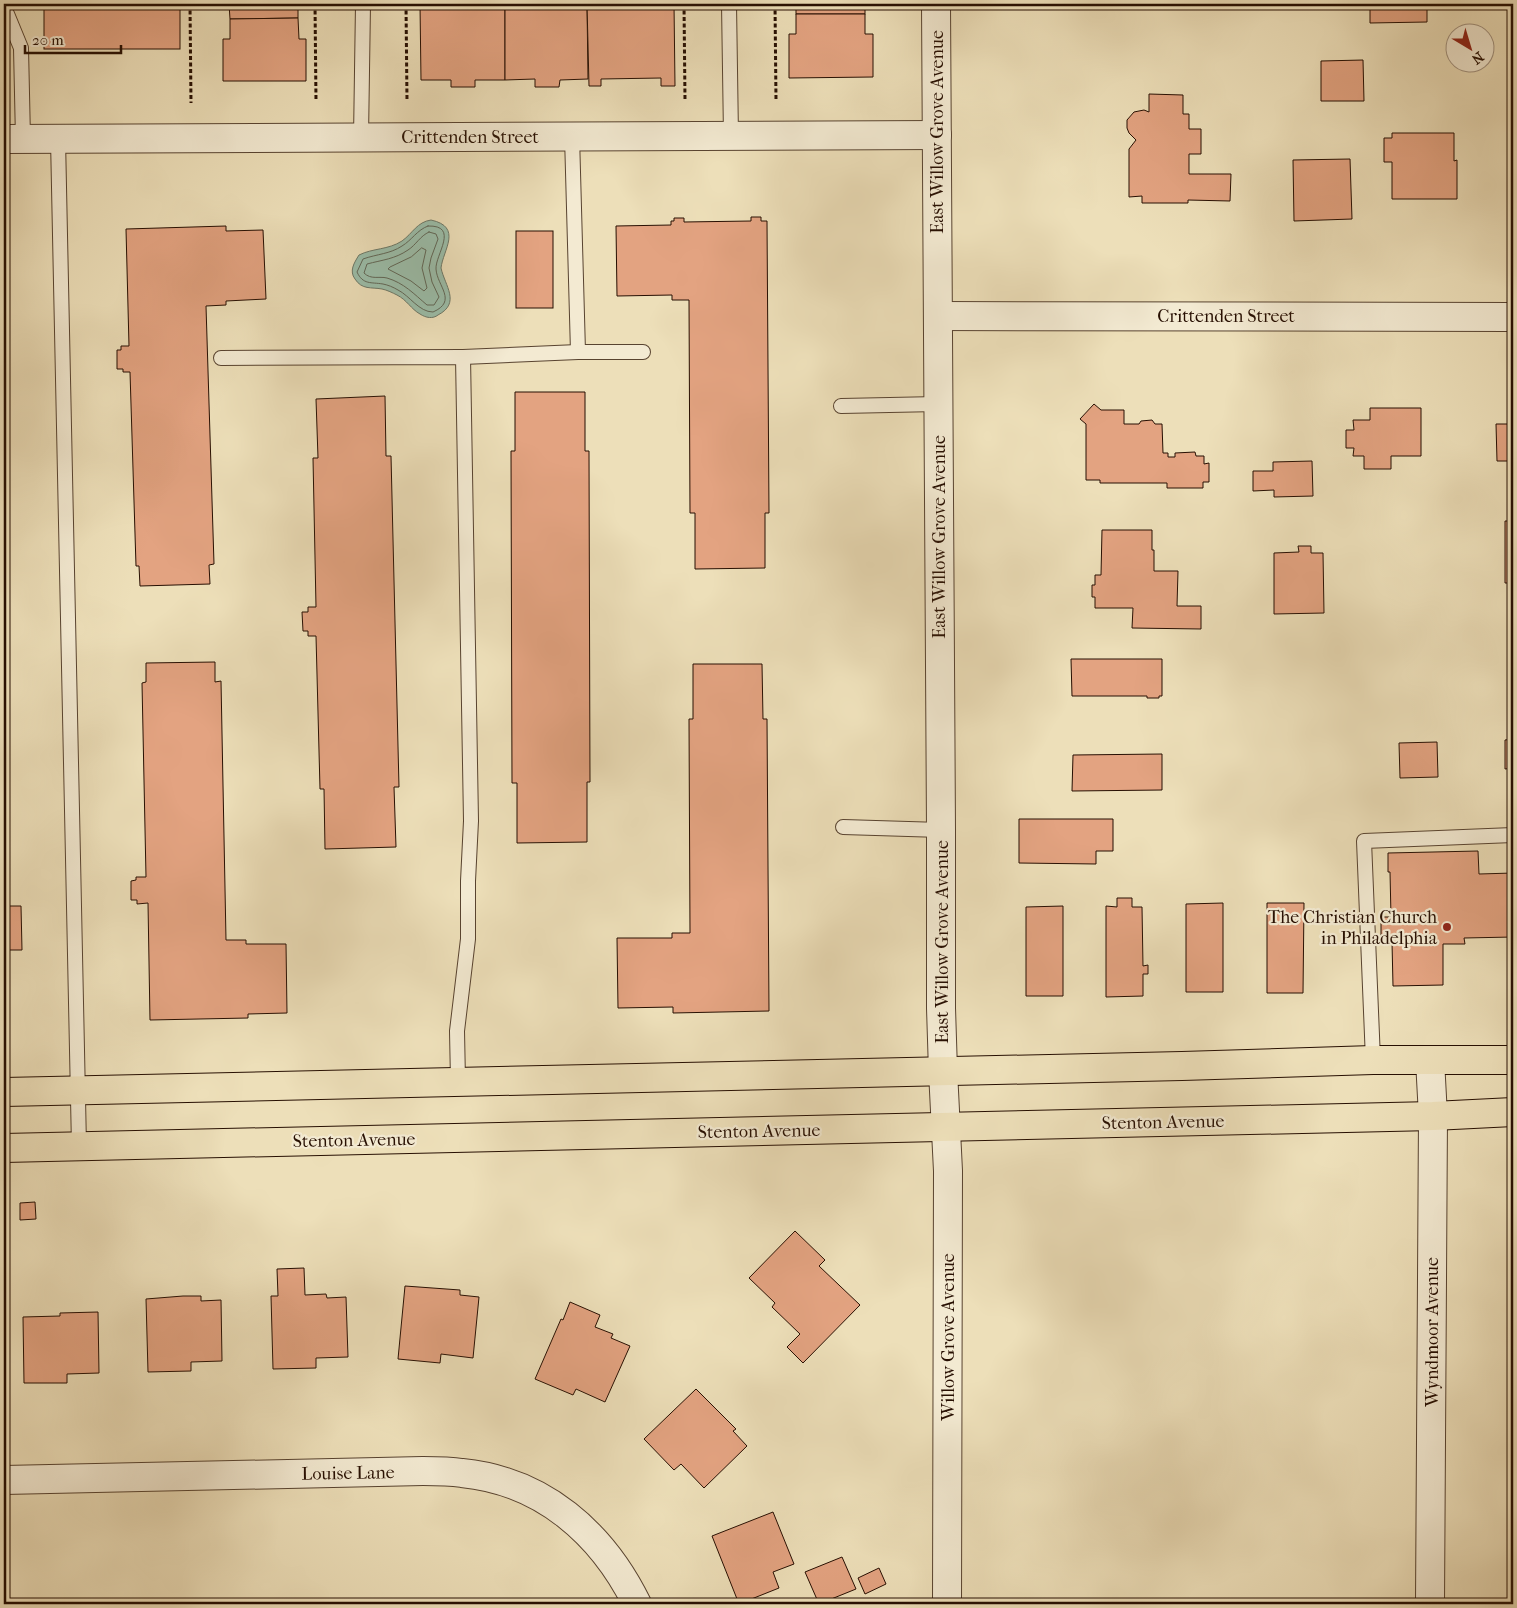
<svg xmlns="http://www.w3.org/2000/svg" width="1517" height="1608" viewBox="0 0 1517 1608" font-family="'IM FELL French Canon',serif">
	<rect width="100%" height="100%" fill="#eddfb9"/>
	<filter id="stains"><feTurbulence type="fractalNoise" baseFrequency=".004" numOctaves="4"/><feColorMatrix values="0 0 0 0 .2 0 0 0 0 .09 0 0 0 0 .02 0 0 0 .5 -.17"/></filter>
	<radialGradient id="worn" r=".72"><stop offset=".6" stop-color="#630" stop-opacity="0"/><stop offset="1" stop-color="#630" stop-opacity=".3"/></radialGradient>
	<path fill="#9abda9" stroke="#6c7766" d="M431,220C463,227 443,250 441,268C445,286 461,303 438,315C433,319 426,318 420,314C411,309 407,300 397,295C393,293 387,290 382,289C371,287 362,290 355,279C349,271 354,263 359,255C373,248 388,250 402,241C413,233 417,222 431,220Z"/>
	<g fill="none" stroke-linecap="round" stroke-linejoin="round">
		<g stroke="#606656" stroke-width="1">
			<path d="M428,226C460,225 435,255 436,269C437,286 458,301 433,312C419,312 410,296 398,290C393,287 388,285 383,284C371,282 363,285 357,272L363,259C377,254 390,254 402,246C412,240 417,230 428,226Z"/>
			<path d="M429,232L436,234L438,239L431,258L429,268L432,282L439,297L434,305H427C414,294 404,283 387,278C379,276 371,280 364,273L367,264C382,260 395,259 408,250C416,245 420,236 429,232Z"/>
			<path d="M422,248L426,250L422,268L427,288L424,291L411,281L388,269L390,267L411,257Z"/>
		</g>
	</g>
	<g fill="#e3a381" stroke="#270f02">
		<rect x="44" y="4" width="136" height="45"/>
		<path d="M229,4H298V18L230,19Z"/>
		<path d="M451,4H505V80H475V87H451V80H421L420,5Z"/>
		<path d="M505,4H587L588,79L560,80L559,87H535V79L505,80Z"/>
		<path d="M587,4H674L675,86H661V78L601,79V86H589Z"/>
		<rect x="796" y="4" width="69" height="10"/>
		<path d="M1370,4H1427V22L1370,23Z"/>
		<path d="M796,14H865V34H873V77L789,78V34H796Z"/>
		<path d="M298,18L299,39H306V81H223V39H230V19Z"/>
		<path d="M1363,60L1364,101H1321V61Z"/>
		<path d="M1149,94L1183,95V114H1189V129H1201V154H1189V174H1231L1230,201L1188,200V203H1142V196L1129,197V149L1136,140L1129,133L1127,128V120L1134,112L1144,110L1149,112Z"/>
		<path d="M1392,133H1454V161L1457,160V199H1392V162H1384V138H1392Z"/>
		<path d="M1350,159L1352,219L1294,221L1293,160Z"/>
		<path d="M751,217H761V221H767L769,513H765V568L695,569V513H690L689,300H672V295L617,296L616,226L671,225V221H674V218H684V222L751,221Z"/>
		<path d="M226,226V231L263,230L266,299L226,301V305L206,306L214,564L209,565L210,584L140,586L139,566H136L130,372H123V369H117V350H121V346H129L126,229Z"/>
		<rect x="516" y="231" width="37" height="77"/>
		<path d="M515,392H585V451H589L590,782H587V842L517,843V783H512L511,451H515Z"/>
		<path d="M385,396L386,456H391L399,787H394L396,847L325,849L324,789H320L316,636H308V631H303L302,612H308V607H316L313,458H318L316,399Z"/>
		<path d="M1094,404L1101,410H1124V424H1139L1141,421L1152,420L1155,424H1162L1163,453H1168V457H1175V453L1195,452L1196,456H1204V464L1209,463V482H1203V488H1167V483H1100V480H1086V424L1080,419Z"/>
		<path d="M1370,408H1421V456H1391V469H1364V456H1353L1354,448H1346V430H1354L1353,420H1370Z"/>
		<path d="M1496,424H1513V461H1497Z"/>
		<path d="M1312,461L1313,496L1274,497V490L1253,491V471H1273V462Z"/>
		<path d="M1505,521H1513V629V583H1505Z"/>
		<path d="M1102,530H1152V550H1154V571H1178L1177,606H1201V629L1132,628L1133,608H1095V597H1092V585H1095V575H1101Z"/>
		<path d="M1298,546H1311V553H1323L1324,613L1274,614V553L1299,552Z"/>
		<path d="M1071,659H1162V696H1159V698H1147V696H1072Z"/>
		<path d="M215,662V682L221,681L226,940H246V944H286L287,1013L248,1014V1018L150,1020L148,903L137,904V900H131V881L136,880V877H146L142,683L146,682V663Z"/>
		<path d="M693,664H762L763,719H767L769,1011L673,1013V1007L618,1008L617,938H672V933H690L689,719H693Z"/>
		<path d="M1513,739V768L1505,769V740Z"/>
		<path d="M1437,742L1438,777L1400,778L1399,743Z"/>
		<path d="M1162,754V790L1072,791L1073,755Z"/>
		<path d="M1019,819H1113V851H1096V864L1019,863Z"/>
		<path d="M1478,851L1479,874L1513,873V937L1464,938L1465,944H1443V985L1393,986L1392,942L1381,943V917H1391L1390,872H1388V853Z"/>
		<path d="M1117,898H1132V907H1142L1143,966L1148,965V974H1143V996L1106,997V906L1117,907Z"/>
		<path d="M1223,903V992H1186V904Z"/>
		<path d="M1267,903H1304L1303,993H1267Z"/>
		<path d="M4,906H21L22,950H4Z"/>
		<path d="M1063,906V996H1026V907Z"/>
		<path d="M35,1202L36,1219L20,1220V1203Z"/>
		<path d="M795,1231L825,1260L819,1266L860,1305L803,1363L787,1347L800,1334L772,1307L775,1303L749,1278Z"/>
		<path d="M304,1268L305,1295L326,1294L327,1298L346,1297L348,1357L316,1358V1368L273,1369L271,1296H278L277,1269Z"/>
		<path d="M405,1286L460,1290V1295L479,1297L473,1358L441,1354L440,1363L398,1359Z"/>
		<path d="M183,1296H201V1301L221,1300L222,1361L191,1362V1371L148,1372L146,1299Z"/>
		<path d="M570,1302L600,1315L595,1327L613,1334L611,1338L630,1346L605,1402L576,1389L573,1395L535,1379L561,1319L563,1320Z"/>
		<path d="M98,1312L99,1373L67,1374V1383H24L23,1317L60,1316V1313Z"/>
		<path d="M696,1389L736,1429L733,1431L747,1446L704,1488L681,1464L674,1470L644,1439Z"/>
		<path d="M773,1512L794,1564L773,1572L779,1588L739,1604L712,1536Z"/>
		<path d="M842,1557L856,1589L819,1604L805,1572Z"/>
		<path d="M879,1568L886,1584L865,1594L858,1578Z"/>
	</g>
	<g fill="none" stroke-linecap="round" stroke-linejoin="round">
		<g stroke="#584330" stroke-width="16">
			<g id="service">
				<path d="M729,4L731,136"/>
				<path d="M7,14L21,48L23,139"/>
				<path d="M572,136L578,352"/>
				<path d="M361,138L363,4"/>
				<path d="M58,139L79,1146"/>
				<path d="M463,357L578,352H643"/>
				<path d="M221,358L463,357L471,821L468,881V939L457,1031L458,1081"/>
				<path d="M841,406L938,404"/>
				<path d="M843,827L941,830"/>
				<path d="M1373,1060L1364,841L1513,835"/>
			</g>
		</g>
		<g stroke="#584330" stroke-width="30">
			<g id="minor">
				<path d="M936,4L941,830V1008L943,1071"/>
				<path d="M4,139L937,135"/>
				<path d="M938,316L1513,317"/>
				<path d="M1430,1060L1433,1116L1430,1604"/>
				<path d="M4,1480L423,1471C436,1471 449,1471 462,1473C543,1481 602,1533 637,1604"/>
			</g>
		</g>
		<g stroke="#584330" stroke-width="30">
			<path id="tertiary" d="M943,1071L948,1171L947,1604"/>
		</g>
		<g stroke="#270f02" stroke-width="30">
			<g id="primary">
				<path d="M4,1092L1182,1066L1373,1060H1513"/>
				<path d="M4,1148L1433,1116L1513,1112"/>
			</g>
		</g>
		<g stroke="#270f02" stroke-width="3" stroke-dasharray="4 2.5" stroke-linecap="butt">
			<path d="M190,4L191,103"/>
			<path d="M315,4L316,101"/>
			<path d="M406,4L407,101"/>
			<path d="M684,4L685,100"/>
			<path d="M775,4L776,100"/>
		</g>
		<use href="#service" stroke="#f3ead2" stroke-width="14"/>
		<use href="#minor" stroke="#f3ead2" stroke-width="28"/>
		<use href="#tertiary" stroke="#f3ead2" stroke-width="28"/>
		<use href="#primary" stroke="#eddfb9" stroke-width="28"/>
	</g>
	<circle fill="#8f2418" stroke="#f3ead2" stroke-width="2" cx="1447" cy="927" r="5"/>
	<g text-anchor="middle" stroke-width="4.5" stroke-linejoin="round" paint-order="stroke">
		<g font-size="18" fill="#270f02" stroke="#f3ead2">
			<text transform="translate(937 132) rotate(-90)" y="6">East Willow Grove Avenue</text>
			<text x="470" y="143">Crittenden Street</text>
			<text x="1226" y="322">Crittenden Street</text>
			<text transform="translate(939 537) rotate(-90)" y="6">East Willow Grove Avenue</text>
			<text transform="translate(942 942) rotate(-90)" y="6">East Willow Grove Avenue</text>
			<text transform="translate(1163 1122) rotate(-1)" y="6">Stenton Avenue</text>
			<text transform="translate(759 1131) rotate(-1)" y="6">Stenton Avenue</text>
			<text transform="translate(354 1140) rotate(-1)" y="6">Stenton Avenue</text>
			<text transform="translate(1432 1332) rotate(-90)" y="6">Wyndmoor Avenue</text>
			<text transform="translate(948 1337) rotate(-90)" y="6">Willow Grove Avenue</text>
			<text transform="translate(348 1473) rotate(-1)" y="6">Louise Lane</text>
		</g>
		<g font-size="18" fill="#270f02" stroke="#f3ead2" text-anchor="end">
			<text x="1437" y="923">The Christian Church<tspan x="1437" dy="21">in Philadelphia</tspan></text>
		</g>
	</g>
	<rect width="1517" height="1608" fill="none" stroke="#eddfb9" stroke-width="20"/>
	<rect x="5" y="5" width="1507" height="1598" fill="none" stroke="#270f02" stroke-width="2.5"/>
	<rect x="10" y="10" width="1497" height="1588" fill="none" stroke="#270f02"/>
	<g transform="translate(1470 48) rotate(142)"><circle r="24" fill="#f3ead2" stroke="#a1927f"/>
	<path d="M0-4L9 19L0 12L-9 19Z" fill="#8f2418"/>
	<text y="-8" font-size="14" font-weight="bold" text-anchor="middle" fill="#270f02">N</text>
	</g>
	<path d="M25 45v8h96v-8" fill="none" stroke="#270f02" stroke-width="2.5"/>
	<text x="32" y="45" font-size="15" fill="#270f02" stroke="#f3ead2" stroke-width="4" paint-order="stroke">20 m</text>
	<rect width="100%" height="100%" filter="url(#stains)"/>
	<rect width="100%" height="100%" fill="url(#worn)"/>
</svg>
